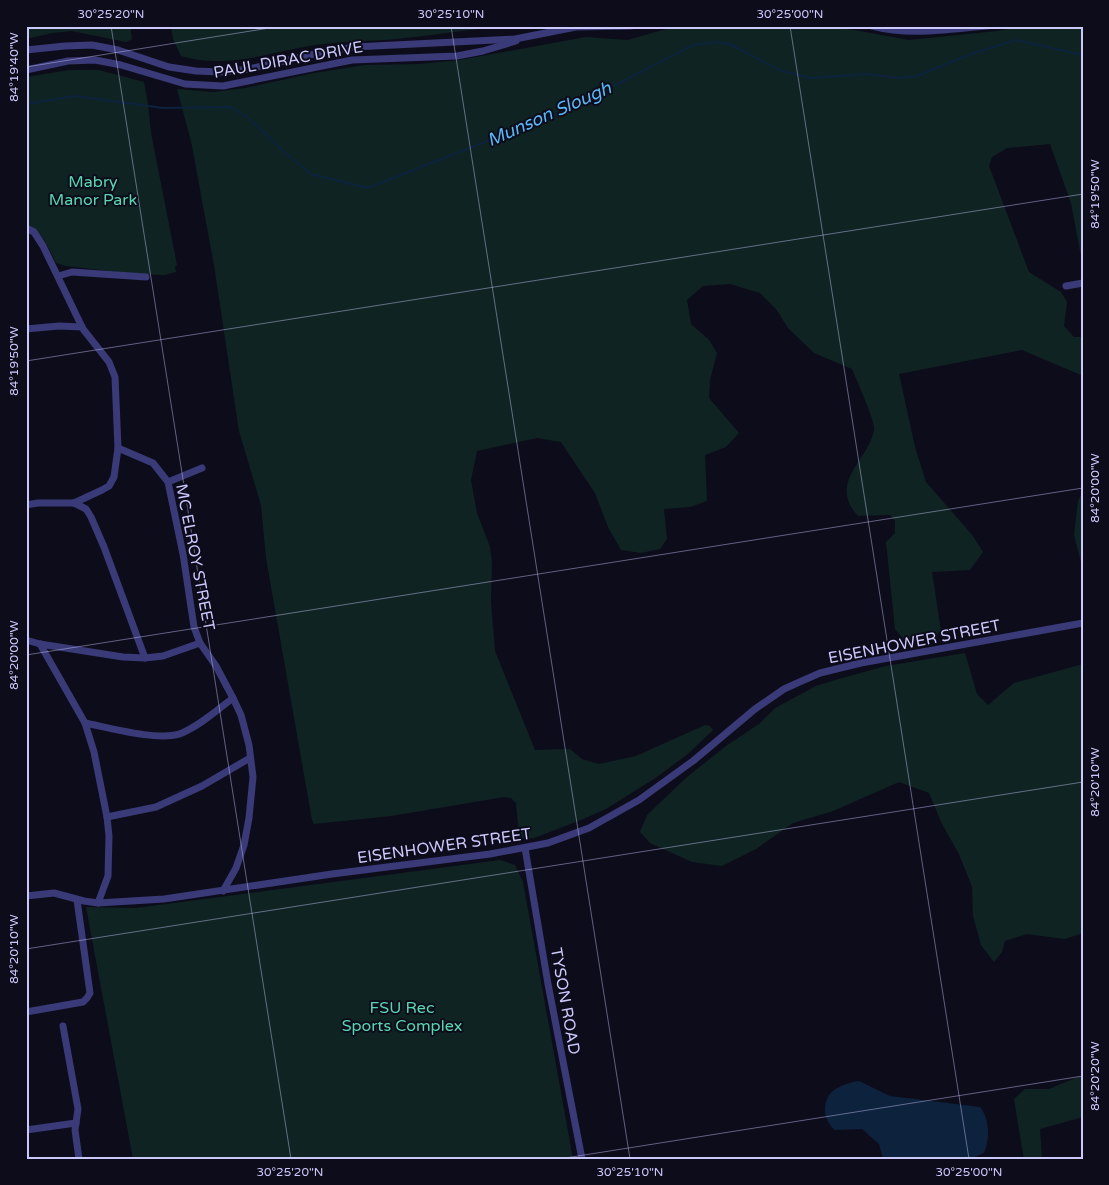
<svg xmlns="http://www.w3.org/2000/svg" width="1109" height="1185" viewBox="0 0 1109 1185" font-family="'Varela Round',sans-serif">
	<rect width="100%" height="100%" fill="#0d0c1b"/>
	<g fill="#0f2422">
		<path d="M26,26H130L132,39L126,42L72,31L52,33L31,38L26,37Z"/>
		<path d="M171,26H511C473,29 435,35 397,39C373,41 348,41 324,44C276,49 231,71 181,56L173,39Z"/>
		<path d="M677,26H826L860,31L909,40L997,31L1026,26H1083V267L1071,203L1050,144L1007,148L992,157L989,166L1029,272L1061,292L1067,302L1064,326L1074,337H1083V388L1081,375L1022,350L899,374L915,447L926,482L973,536L983,552L970,570L932,572L941,631L930,640L905,641L895,629L886,542L895,533V521L890,515L858,516C827,482 869,460 874,430C876,422 856,379 852,369L814,353L788,328L776,309L760,293L730,284L703,286L687,300L691,324L709,340L717,353L710,380L709,398L739,433L726,447L705,455L707,501L690,507L664,509L667,539L660,549L641,553L621,550L608,527L595,493L561,442L537,438L477,451L471,480L477,513L490,547L492,562L491,602L495,651L535,750L570,749L582,759L599,764L636,756L705,725L710,726L713,730L689,753L657,777L606,809L581,820L534,838L524,839L519,834L516,803L511,798L504,797L391,816L314,824L312,820L266,558L261,505L239,431L214,265L191,141L177,89L214,92L245,88L314,73L365,65L419,64L460,60L586,37L627,40Z"/>
		<path d="M69,70H99L144,82L148,104L151,133L177,265L175,267L176,272L165,275L136,274L66,266L56,263C48,247 43,232 26,225V77Z"/>
		<path d="M1083,490V570L1074,535L1078,501Z"/>
		<path d="M965,653L977,694L988,705L1014,683L1083,664V933L1065,939L1027,934L1005,941L1002,952L994,962L981,945L973,916L972,887L959,854L942,824L929,793L899,782L833,811L793,823L756,849L722,866L692,862L650,843L640,832L647,815L687,777L726,746L759,724L775,708L816,686L835,680L886,666Z"/>
		<path d="M500,860L515,865L523,882L573,1159H133L86,907L136,908Z"/>
		<path d="M1078,1077H1083V1117L1040,1129L1042,1159H1024L1014,1099L1025,1089H1049Z"/>
	</g>
	<path fill="#0d223d" d="M859,1081L890,1096L980,1107C990,1119 990,1140 984,1153L970,1159H883L879,1144L862,1129L835,1130C825,1122 821,1106 830,1094C835,1087 850,1082 859,1081Z"/>
	<g fill="none" stroke-linecap="round" stroke-linejoin="round">
		<path stroke="#0d223d" stroke-width="2" d="M26,104L75,96L163,108L231,107L250,119L284,152L311,174L368,188L569,109L693,45L714,42L730,44L779,70L811,78L868,74L899,78L917,76L974,53L1016,40L1083,55"/>
		<g stroke="#393a77" stroke-width="7">
			<path d="M872,26C910,36 949,29 987,26"/>
			<path d="M26,50L65,46L92,45L118,50L169,67L196,71L222,72L249,69L314,54L354,47L515,39L576,27L631,26"/>
			<path d="M26,70L68,61L95,60L121,65L185,84L223,86L352,60L457,56L483,51L516,41"/>
			<path d="M26,228L34,232L43,246L83,329L109,362L115,377L118,448L114,477L109,486L102,490L74,503H38L26,505"/>
			<path d="M58,276L72,272L146,277"/>
			<path d="M1066,286L1083,283"/>
			<path d="M26,329L59,326L82,327"/>
			<path d="M118,448L153,463L168,482L183,554L194,627L200,643L216,666L233,698L241,715L249,745L253,777L249,818L244,845L236,868L223,891"/>
			<path d="M168,482L202,468"/>
			<path d="M74,503L86,509L91,517L104,547L145,658"/>
			<path d="M26,640L40,644L123,657L145,658L163,656L200,643"/>
			<path d="M40,644L85,723L94,752L107,817L109,836L108,876L98,903"/>
			<path d="M85,723C110,728 160,742 182,733C201,725 217,710 233,698"/>
			<path d="M107,817L156,807L202,786L250,758"/>
			<path d="M525,848L548,984L582,1159"/>
			<path d="M26,896L54,893L84,901L98,903L164,899L332,874L490,854L548,843L589,828L639,800L693,761L755,709L784,689L804,680L820,673L861,663L1083,623"/>
			<path d="M26,1012L83,1002L87,998L90,993L77,900"/>
			<path d="M63,1026L78,1109L75,1130L79,1159"/>
			<path d="M26,1130L76,1123"/>
		</g>
	</g>
	<path fill="none" stroke="#cbc8fc" stroke-width="1" stroke-opacity="0.45" d="M111,26L291,1159M451,26L630,1159M790,26L969,1159M26,67L282,26M26,361L1083,194M26,655L1083,488M26,949L1083,782M559,1159L1083,1076"/>
	<g text-anchor="middle" stroke-width="4" stroke-linejoin="round" paint-order="stroke">
		<g font-size="16" fill="#cbc8fc" stroke="#0d0c1b">
			<text transform="translate(288 59) rotate(-10)" y="6">PAUL DIRAC DRIVE</text>
			<text transform="translate(196 557) rotate(79)" y="6">MC ELROY STREET</text>
			<text transform="translate(914 641) rotate(-11)" y="6">EISENHOWER STREET</text>
			<text transform="translate(444 845) rotate(-8)" y="6">EISENHOWER STREET</text>
			<text transform="translate(566 1001) rotate(80)" y="6">TYSON ROAD</text>
		</g>
		<g font-size="16" fill="#59d7b0" stroke="#0d0c1b">
			<text x="93" y="187">Mabry<tspan x="93" dy="18">Manor Park</tspan></text>
			<text x="402" y="1013">FSU Rec<tspan x="402" dy="18">Sports Complex</tspan></text>
		</g>
		<g font-size="18" font-style="italic" fill="#5bb8f7" stroke="#0d0c1b">
			<text transform="translate(549 114) rotate(-24)" y="6">Munson Slough</text>
		</g>
	</g>
	<rect width="1109" height="1185" fill="none" stroke="#0d0c1b" stroke-width="55"/>
	<rect x="28" y="28" width="1054" height="1130" fill="none" stroke="#cbc8fc" stroke-width="2"/>
	<g font-size="12" text-anchor="middle" fill="#cbc8fc">
		<text x="111" y="18">30°25'20"N</text>
		<text x="451" y="18">30°25'10"N</text>
		<text x="790" y="18">30°25'00"N</text>
		<text transform="translate(14 67) rotate(-90)" y="4">84°19'40"W</text>
		<text transform="translate(1095 194) rotate(-90)" y="4">84°19'50"W</text>
		<text transform="translate(14 361) rotate(-90)" y="4">84°19'50"W</text>
		<text transform="translate(1095 488) rotate(-90)" y="4">84°20'00"W</text>
		<text transform="translate(14 655) rotate(-90)" y="4">84°20'00"W</text>
		<text transform="translate(1095 782) rotate(-90)" y="4">84°20'10"W</text>
		<text transform="translate(14 949) rotate(-90)" y="4">84°20'10"W</text>
		<text transform="translate(1095 1076) rotate(-90)" y="4">84°20'20"W</text>
		<text x="290" y="1176">30°25'20"N</text>
		<text x="630" y="1176">30°25'10"N</text>
		<text x="969" y="1176">30°25'00"N</text>
	</g>
</svg>
